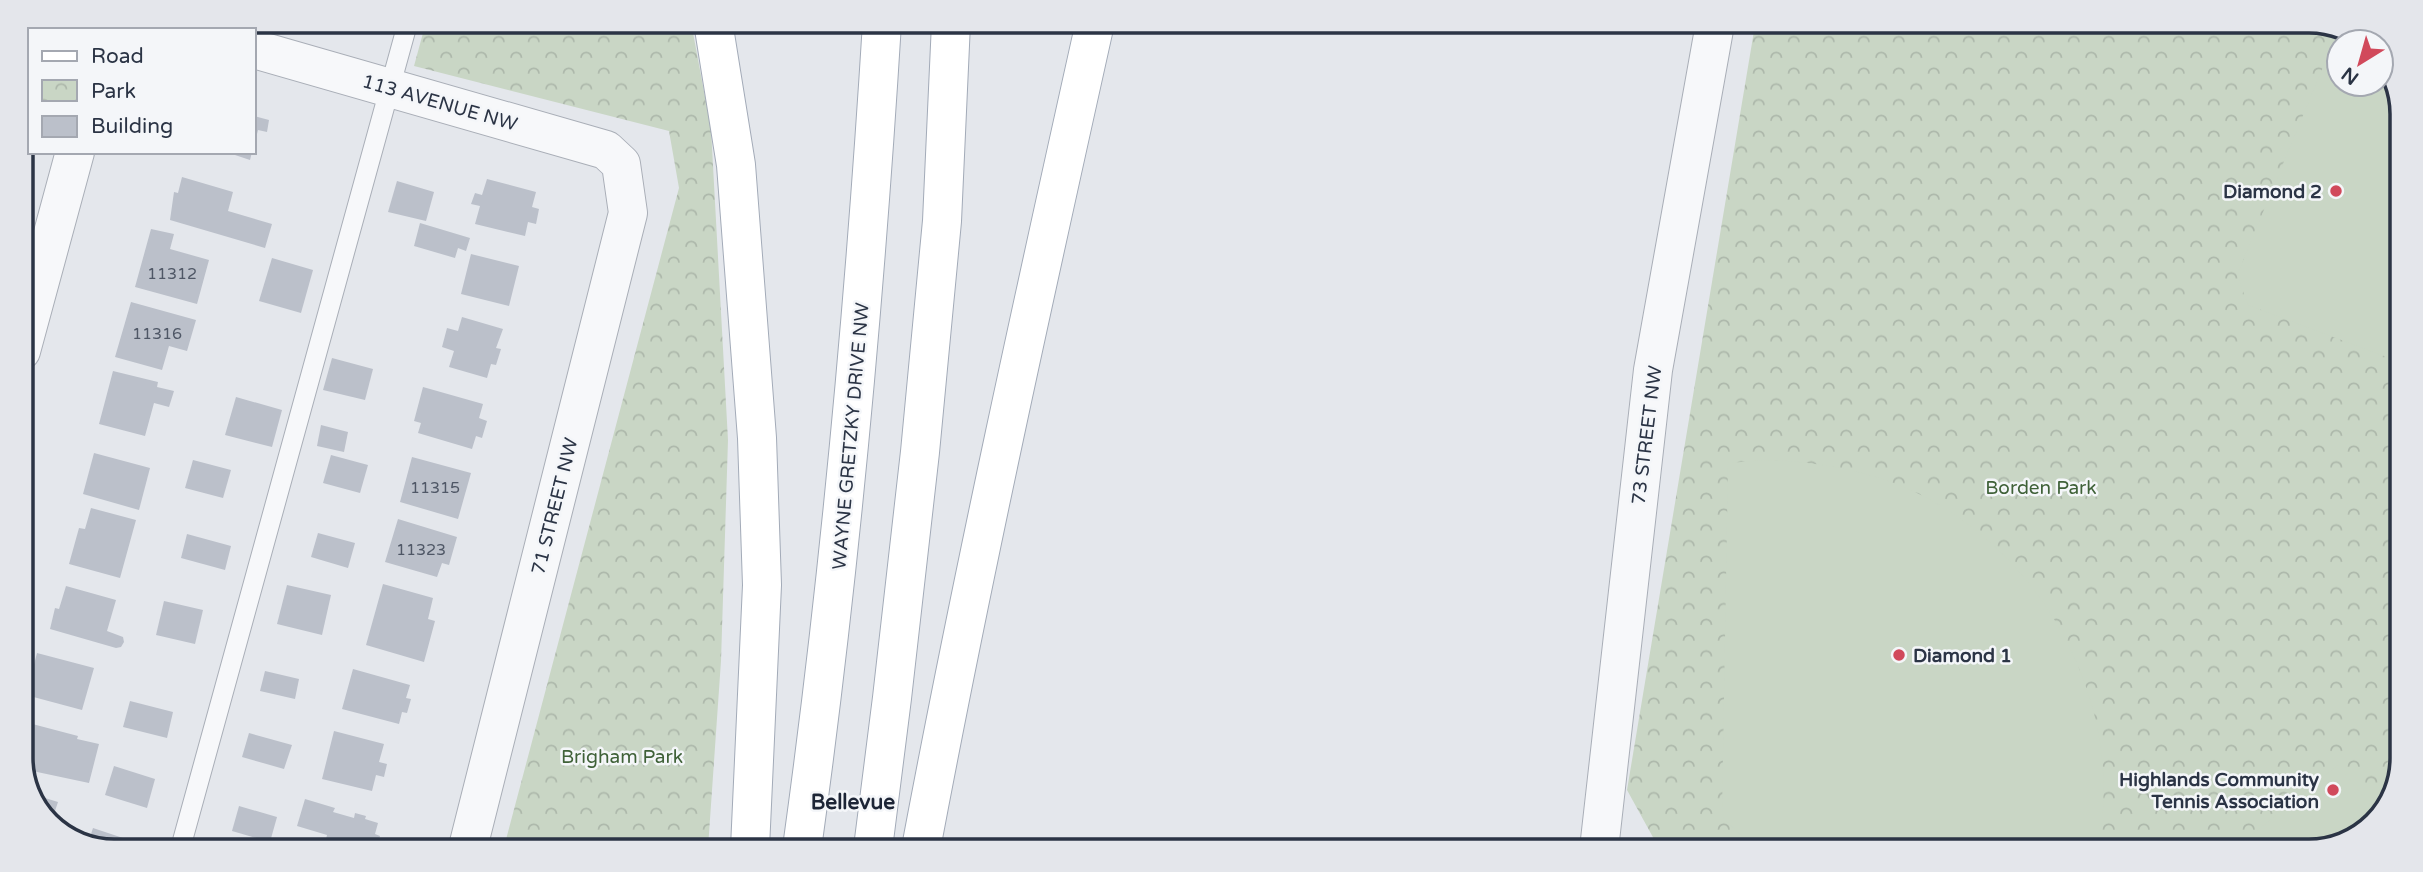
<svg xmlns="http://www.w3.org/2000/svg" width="2423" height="872" viewBox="0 0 2423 872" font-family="'Varela Round',sans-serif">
	<defs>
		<pattern id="park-crowns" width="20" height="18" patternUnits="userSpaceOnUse" patternTransform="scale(1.75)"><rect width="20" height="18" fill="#c9d6c5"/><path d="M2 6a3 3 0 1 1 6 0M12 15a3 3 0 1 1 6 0" fill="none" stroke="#adb8ab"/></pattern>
	</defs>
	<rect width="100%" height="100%" fill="#e4e7ec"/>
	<g fill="url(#park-crowns)">
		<path d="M426,22H691L711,129L728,440L721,661L708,848L504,847L679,188L669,131L414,66Z"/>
		<path d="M1755,25L2339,26L2361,42H2339V84H2381V56L2383,57L2402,107L2397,788L2365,832L2310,851L1660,850L1627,790Z"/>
	</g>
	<g fill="#c9d6c5">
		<path d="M2340,26L2361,42H2339V84H2381V56L2402,107L2400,362L2248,305L2237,275Z"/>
		<path d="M1767,460C1821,462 1873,471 1921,495C2047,558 2128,711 2097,851L1804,850L1749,844L1722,816L1728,463Z"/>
		<path d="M2338,765L2378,815L2365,832L2310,851H2232Z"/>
	</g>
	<g fill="#bbc0ca">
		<path d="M254,116L269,120L267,132L258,130L255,142Z"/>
		<path d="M226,152H252L250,160Z"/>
		<path d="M182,177L233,192L228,211L272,224L265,248L170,220L174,192L178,193Z"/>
		<path d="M487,179L536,192L532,207L539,209L536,224L528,222L525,236L475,224L480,206L471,204L475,193L482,195Z"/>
		<path d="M397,181L434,192L426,221L388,212Z"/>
		<path d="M420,223L470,238L466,251L458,248L455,258L414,246Z"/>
		<path d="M151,229L174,234L170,249L209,260L197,304L135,287Z"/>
		<path d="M471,254L519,266L509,306L461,294Z"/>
		<path d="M272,258L313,270L301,313L259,301Z"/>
		<path d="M131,302L196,320L187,351L169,346L162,370L115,357Z"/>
		<path d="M462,317L503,329L496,348L501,349L496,365L491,364L487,378L449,367L454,351L442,347L447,328L458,331Z"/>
		<path d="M332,358L373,369L365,400L323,390Z"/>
		<path d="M113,371L158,382L157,387L174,391L169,407L154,403L145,436L99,424Z"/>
		<path d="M423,387L483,404L479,418L487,421L482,438L476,436L472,449L418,433L421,423L414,421Z"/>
		<path d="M236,397L282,410L272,447L225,435Z"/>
		<path d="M321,425L348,432L344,452L317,446Z"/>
		<path d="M94,453L150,468L139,510L83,494Z"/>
		<path d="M331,455L368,465L360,493L323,483Z"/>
		<path d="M412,457L471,473L458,519L400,502Z"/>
		<path d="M193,460L231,470L223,498L185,488Z"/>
		<path d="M91,508L136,520L120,578L69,564L79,528L85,529Z"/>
		<path d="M398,519L457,537L449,565L442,563L437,577L385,562Z"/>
		<path d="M318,533L355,543L348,568L311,557Z"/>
		<path d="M187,534L231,546L225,570L181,558Z"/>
		<path d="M383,584L433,598L428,619L435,621L424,662L366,645Z"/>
		<path d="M287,585L331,595L322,635L277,624Z"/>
		<path d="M66,586L116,600L107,631L123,637L124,642L121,647L116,648L50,629L55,608L59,609Z"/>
		<path d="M164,601L203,610L195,644L156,635Z"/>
		<path d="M37,653L94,668L82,710L26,695Z"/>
		<path d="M353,669L410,685L406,698L411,699L407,713L402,712L399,724L342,709Z"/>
		<path d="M265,671L299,679L295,699L260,691Z"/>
		<path d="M130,701L173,712L167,738L123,727Z"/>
		<path d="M21,721L78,736L77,739L99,744L89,783L23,769Z"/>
		<path d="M334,731L384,744L379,762L387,764L384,777L376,775L372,791L322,779Z"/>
		<path d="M249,733L292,745L284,769L242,757Z"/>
		<path d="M114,766L155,779L147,808L105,795Z"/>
		<path d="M32,794L58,802L51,823L40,815Z"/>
		<path d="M305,799L335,808L333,812L354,818L355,813L366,816L365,819L378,823L375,834L380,836L377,847H324L327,835L297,826Z"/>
		<path d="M239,806L277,817L270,842L232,831Z"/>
		<path d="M93,828L138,843L137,846H87Z"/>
	</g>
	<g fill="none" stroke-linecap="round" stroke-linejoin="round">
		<g stroke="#a9aeb7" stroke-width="21">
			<path id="service" d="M181,846L408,22"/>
		</g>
		<g stroke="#a9aeb7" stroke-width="40">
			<g id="minor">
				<path d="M155,21L186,30"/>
				<path d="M108,30L110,22"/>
				<path d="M254,49L606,150L621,164L628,213L468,847"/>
				<path d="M21,351L75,152"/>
				<path d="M1599,849L1653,370L1715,24"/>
			</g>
		</g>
		<g stroke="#a3abb8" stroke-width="40">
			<g id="primary">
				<path d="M713,22L736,165L757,438L762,585L750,848"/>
				<path d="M802,848C840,574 865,299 882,23"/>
				<path d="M873,848L892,698L920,452L942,221L951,23"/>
				<path d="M921,848C973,572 1034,297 1095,23"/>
			</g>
		</g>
		<use href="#service" stroke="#f7f8fa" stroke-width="19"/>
		<use href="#minor" stroke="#f7f8fa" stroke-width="38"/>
		<use href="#primary" stroke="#fff" stroke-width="38"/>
	</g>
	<g fill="#d1495b" stroke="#f4f6f9" stroke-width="2.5">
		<circle cx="2336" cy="191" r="7"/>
		<circle cx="1899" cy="655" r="7"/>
		<circle cx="2333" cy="790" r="7"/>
	</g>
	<g text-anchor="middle" stroke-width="5" stroke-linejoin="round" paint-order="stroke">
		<g font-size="16" fill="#4f5766">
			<text x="172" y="279">11312</text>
			<text x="157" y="339">11316</text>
			<text x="435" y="493">11315</text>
			<text x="421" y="555">11323</text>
		</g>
		<g font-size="19" fill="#2b3445" stroke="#f4f6f9">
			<text transform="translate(440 102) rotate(16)" y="7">113 AVENUE NW</text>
			<text transform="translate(1646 435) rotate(-83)" y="7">73 STREET NW</text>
			<text transform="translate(850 436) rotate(-85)" y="7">WAYNE GRETZKY DRIVE NW</text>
			<text transform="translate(554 506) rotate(-76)" y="7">71 STREET NW</text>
		</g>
		<g font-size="19" font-weight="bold" fill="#2b3445" stroke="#f4f6f9" text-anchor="end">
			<text x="2322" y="198">Diamond 2</text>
			<text x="1913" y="662" text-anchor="start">Diamond 1</text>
			<text x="2319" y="786">Highlands Community<tspan x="2319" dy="22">Tennis Association</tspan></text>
		</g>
		<g font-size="19" fill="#3f6138" stroke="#f4f6f9">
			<text x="2041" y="494">Borden Park</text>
			<text x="622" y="763">Brigham Park</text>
		</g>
		<g font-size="21" font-weight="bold" fill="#1d2536" stroke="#f4f6f9">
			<text x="853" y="809">Bellevue</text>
		</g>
	</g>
	<path d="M0 0H2423V872H0ZM114 33H2309A81 81 0 0 1 2390 114V758A81 81 0 0 1 2309 839H114A81 81 0 0 1 33 758V114A81 81 0 0 1 114 33Z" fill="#e4e6eb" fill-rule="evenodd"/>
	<path fill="none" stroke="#2b3445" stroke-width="3.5" d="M114 33H2309A81 81 0 0 1 2390 114V758A81 81 0 0 1 2309 839H114A81 81 0 0 1 33 758V114A81 81 0 0 1 114 33Z"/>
	<rect x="28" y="28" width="228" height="126" fill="#f4f6f9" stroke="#a4a8b1" stroke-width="2"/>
	<rect x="42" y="51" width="35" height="10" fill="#ffffff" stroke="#a4a8b1" stroke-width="2"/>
	<text x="91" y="63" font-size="21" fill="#2b3445">Road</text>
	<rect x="42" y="80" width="35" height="21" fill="url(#park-crowns)" stroke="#a4a8b1" stroke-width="2"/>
	<text x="91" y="98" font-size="21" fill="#2b3445">Park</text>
	<rect x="42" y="116" width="35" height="21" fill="#bbc0ca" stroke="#a4a8b1" stroke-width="2"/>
	<text x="91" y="133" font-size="21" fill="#2b3445">Building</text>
	<g transform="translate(2360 63) rotate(217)"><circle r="33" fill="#f4f6f9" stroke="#a4a8b1" stroke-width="2"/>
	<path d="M0-5L12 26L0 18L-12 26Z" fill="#d1495b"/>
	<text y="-10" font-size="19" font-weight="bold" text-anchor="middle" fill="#2b3445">N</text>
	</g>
</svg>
